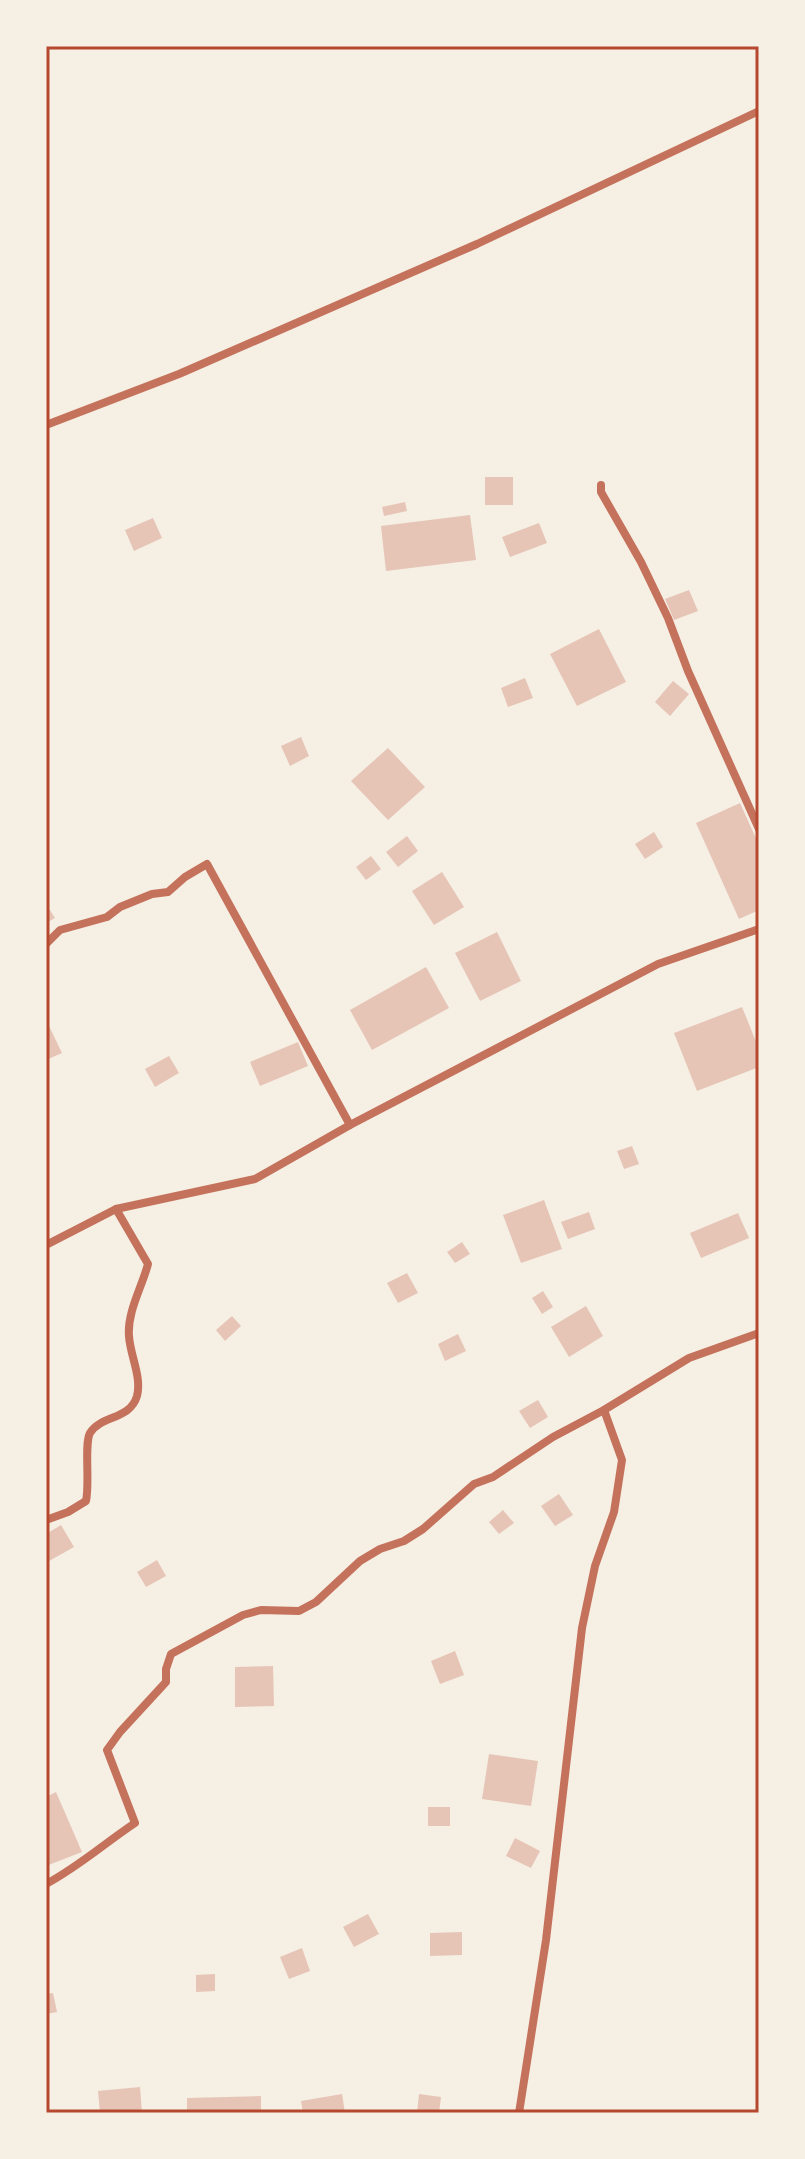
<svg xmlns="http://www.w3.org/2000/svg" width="805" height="2159" viewBox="0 0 805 2159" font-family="'DM Sans',sans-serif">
	<rect width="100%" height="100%" fill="#f6efe4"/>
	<g fill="#e6c5b7">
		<rect x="485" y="477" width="28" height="28"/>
		<path d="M405,502L407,511L384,516L382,507Z"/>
		<path d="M470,515L476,560L386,571L381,526Z"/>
		<path d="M153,518L162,538L134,551L125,530Z"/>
		<path d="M539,523L547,543L510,557L502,537Z"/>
		<path d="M689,590L698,611L674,620L665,599Z"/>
		<path d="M599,629L626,682L577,706L550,654Z"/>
		<path d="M525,678L533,698L508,707L501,688Z"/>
		<path d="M673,681L689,694L670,716L655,702Z"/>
		<path d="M301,737L309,756L290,766L281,746Z"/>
		<path d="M388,748L425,787L388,820L351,781Z"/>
		<path d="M740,803L759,845V910L739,919L696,823Z"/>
		<path d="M654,832L663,847L645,859L635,844Z"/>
		<path d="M407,836L418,851L398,867L386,852Z"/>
		<path d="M371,856L381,869L366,880L356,867Z"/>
		<path d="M442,872L464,907L434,925L412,891Z"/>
		<path d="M46,904L55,918L46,923Z"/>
		<path d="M497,932L521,981L480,1001L455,953Z"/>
		<path d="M426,967L449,1008L372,1050L350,1010Z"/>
		<path d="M742,1007L759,1049V1067L697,1091L674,1033Z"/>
		<path d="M49,1026L62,1053L46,1060V1028Z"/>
		<path d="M298,1042L308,1066L260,1086L250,1062Z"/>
		<path d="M169,1056L179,1073L155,1087L145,1069Z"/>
		<path d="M632,1146L639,1164L624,1169L617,1151Z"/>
		<path d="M544,1200L562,1249L521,1263L503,1215Z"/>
		<path d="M589,1212L595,1229L568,1239L561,1222Z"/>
		<path d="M738,1213L749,1238L701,1258L690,1233Z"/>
		<path d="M462,1242L470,1254L455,1263L447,1252Z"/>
		<path d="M407,1273L418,1293L398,1303L387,1283Z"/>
		<path d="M543,1291L553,1307L542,1314L532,1298Z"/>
		<path d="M586,1306L603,1336L569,1357L551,1327Z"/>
		<path d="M232,1316L241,1326L225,1341L216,1330Z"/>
		<path d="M458,1334L466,1351L445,1361L438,1344Z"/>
		<path d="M538,1400L548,1417L530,1428L519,1411Z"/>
		<path d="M559,1494L573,1515L555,1526L541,1506Z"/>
		<path d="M503,1510L514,1523L499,1534L489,1522Z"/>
		<path d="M61,1525L74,1547L49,1561L46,1556V1534Z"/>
		<path d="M157,1560L166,1576L146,1587L137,1572Z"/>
		<path d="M455,1651L464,1675L440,1684L431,1661Z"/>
		<path d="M273,1666L274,1706L235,1707V1667Z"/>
		<path d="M489,1754L538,1761L531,1806L482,1799Z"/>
		<path d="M56,1792L82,1852L46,1866V1797Z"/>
		<rect x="428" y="1807" width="22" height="19"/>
		<path d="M515,1838L540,1851L531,1868L506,1856Z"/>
		<path d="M368,1914L379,1934L354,1947L343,1927Z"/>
		<path d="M462,1932V1955L430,1956V1933Z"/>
		<path d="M302,1948L310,1971L289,1979L280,1957Z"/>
		<path d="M215,1974V1991L196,1992V1975Z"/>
		<path d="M53,1993L57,2012L46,2014V1994Z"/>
		<path d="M140,2087L142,2113H100L98,2091Z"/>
		<path d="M342,2094L345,2113H303L301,2101Z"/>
		<path d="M419,2094L441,2097L439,2113H417Z"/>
		<path d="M261,2096V2113H187V2098Z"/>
	</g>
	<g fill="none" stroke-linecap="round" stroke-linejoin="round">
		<g stroke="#c5725c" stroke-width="8">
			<path d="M46,425L179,374L477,244L759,111"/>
			<path d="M601,485V492L641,562L668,618L688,671L759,829"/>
			<path d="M46,944L60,930L107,917L120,907L152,894L168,892L185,877L207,864L350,1125"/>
			<path d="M46,1245L116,1209L255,1179L350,1125L658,964L759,929"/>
			<path d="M46,1520L68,1512L86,1501C90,1483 84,1444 90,1433C101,1415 130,1420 137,1396C142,1377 130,1355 129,1336C127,1312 142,1287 148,1264L116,1209"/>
			<path d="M46,1884C78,1867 105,1843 135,1823L107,1750L120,1732L166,1682V1669L171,1654L243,1615L261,1610L299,1611L316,1602L360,1561L380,1549L404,1541L423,1529L474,1484L493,1477L553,1437L604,1410L689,1358L759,1333"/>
			<path d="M519,2113L546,1940L582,1628L595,1566L614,1512L622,1460L604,1410"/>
		</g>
	</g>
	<rect width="805" height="2159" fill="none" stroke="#f6efe4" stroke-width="96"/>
	<rect x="48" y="48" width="709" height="2063" fill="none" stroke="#b5482f" stroke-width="3"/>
</svg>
